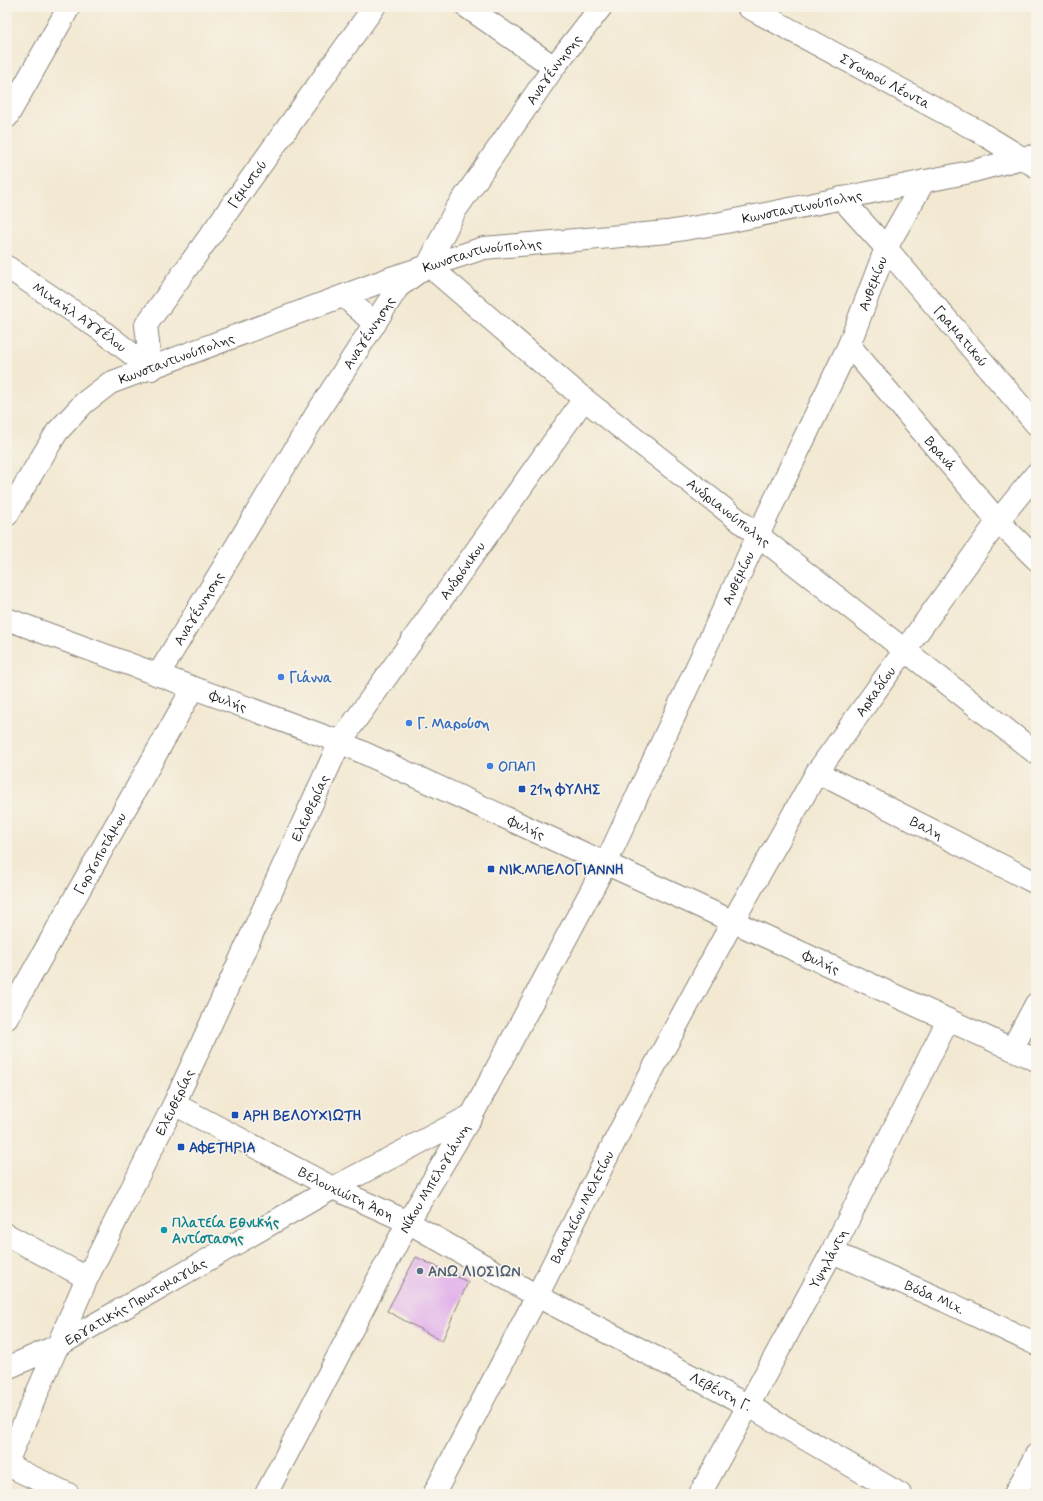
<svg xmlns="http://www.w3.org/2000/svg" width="1043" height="1501" viewBox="0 0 1043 1501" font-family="Mynerve,sans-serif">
	<rect width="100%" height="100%" fill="#f7f3e8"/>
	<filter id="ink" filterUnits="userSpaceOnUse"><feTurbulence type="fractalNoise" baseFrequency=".025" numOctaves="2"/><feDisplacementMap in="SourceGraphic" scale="8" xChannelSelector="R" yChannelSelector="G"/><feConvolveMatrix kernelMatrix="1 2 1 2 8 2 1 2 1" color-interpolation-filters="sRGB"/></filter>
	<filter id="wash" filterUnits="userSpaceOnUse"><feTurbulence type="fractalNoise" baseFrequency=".012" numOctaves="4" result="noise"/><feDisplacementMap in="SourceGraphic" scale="16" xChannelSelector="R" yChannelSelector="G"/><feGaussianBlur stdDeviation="0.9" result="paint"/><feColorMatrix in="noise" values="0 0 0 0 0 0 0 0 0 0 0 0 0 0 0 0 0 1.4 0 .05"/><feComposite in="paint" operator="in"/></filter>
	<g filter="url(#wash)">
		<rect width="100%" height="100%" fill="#f3e9d3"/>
		<g id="blocks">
			<path fill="#dfaaeb" d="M416,1257L468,1282L442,1341L387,1311Z"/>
		</g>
	</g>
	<g filter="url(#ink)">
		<use href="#blocks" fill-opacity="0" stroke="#888278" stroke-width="1"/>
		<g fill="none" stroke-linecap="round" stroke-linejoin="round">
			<g stroke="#888278" stroke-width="24">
				<g id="minor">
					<path d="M467,7L554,67"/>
					<path id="s1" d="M748,7L978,131L1035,166"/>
					<path d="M7,117L69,7"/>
					<path id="s2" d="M841,198L886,248L1036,424"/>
					<path id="s3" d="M7,267L101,330L151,369"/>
					<path id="s4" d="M849,345L998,521L1036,559"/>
					<path id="s5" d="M151,369L146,325L374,7"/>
					<path id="s6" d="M158,675L317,413L398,287L428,265L584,399L1036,753"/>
					<path id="s7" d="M817,772L1036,883"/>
					<path id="s8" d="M7,1018L193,688"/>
					<path d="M1012,1049L1036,1004"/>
					<path id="s9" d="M174,1104L333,1188L408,1222L537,1296L749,1406L900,1494"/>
					<path d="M7,1235L87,1278"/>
					<path id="s10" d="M832,1252L945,1301L1036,1344"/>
					<path id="s11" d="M7,1368L59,1345L333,1188L472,1115"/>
					<path id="s12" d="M7,1462L87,1278L174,1104L340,742L584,399"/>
					<path d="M7,1465L68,1494"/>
					<path id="s13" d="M266,1494L408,1222L472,1115L606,863L758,535L849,345L886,248L924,181"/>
					<path id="s14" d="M434,1494L537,1296L626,1119L733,921L817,772L998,521L1036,474"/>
					<path id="s15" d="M700,1494L832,1252L948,1020"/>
					<path d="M1015,1494L1036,1455"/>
				</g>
			</g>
			<g stroke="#888278" stroke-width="24">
				<g id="tertiary">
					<path id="s16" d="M428,265L455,211L554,67L601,7"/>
					<path d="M344,296L375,324"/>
					<path id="s17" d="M7,515L57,432L84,403L110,383L391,278L484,248L667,232L721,223L970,172L1022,158L1036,156"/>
				</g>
			</g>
			<g stroke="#888278" stroke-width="24">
				<g id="primary">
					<path id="s18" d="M7,619L340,742L1036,1060"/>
				</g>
			</g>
			<use href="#minor" stroke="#fff" stroke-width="22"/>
			<use href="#tertiary" stroke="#fff" stroke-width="22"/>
			<use href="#primary" stroke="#fff" stroke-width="22"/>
		</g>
	</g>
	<g fill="#3f7fe0" stroke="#f7f3e8" stroke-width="1.5">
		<circle cx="281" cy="677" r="4"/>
		<circle cx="409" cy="723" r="4"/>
		<circle cx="490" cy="766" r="4"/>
	</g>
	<g fill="#1a4fb4" stroke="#f7f3e8" stroke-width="1.5">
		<rect x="518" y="785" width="8" height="8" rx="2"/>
		<rect x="487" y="865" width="8" height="8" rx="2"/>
		<rect x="231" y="1111" width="8" height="8" rx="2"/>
		<rect x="177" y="1143" width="8" height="8" rx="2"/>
	</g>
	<circle fill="#0f9aa8" stroke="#f7f3e8" stroke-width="1.5" cx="164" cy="1230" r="4"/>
	<circle fill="#5c6f8a" stroke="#f7f3e8" stroke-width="1.5" cx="420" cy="1271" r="4"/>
	<g text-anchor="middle" stroke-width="3.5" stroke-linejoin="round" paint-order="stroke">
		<g font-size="14" fill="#1c1c1c" stroke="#f7f3e8">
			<text dy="5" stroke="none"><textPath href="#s16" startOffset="233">Αναγέννησης</textPath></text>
			<text dy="5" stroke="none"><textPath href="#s1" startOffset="156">Σγουρού Λέοντα</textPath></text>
			<text dy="5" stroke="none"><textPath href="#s5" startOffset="218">Γεμιστού</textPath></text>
			<text dy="5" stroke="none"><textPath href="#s17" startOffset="888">Κωνσταντινούπολης</textPath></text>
			<text dy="5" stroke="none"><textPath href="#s17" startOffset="564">Κωνσταντινούπολης</textPath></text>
			<text dy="5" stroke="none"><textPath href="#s13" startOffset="1355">Ανθεμίου</textPath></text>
			<text dy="5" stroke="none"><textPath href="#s3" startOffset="88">Μιχαήλ Αγγέλου</textPath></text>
			<text dy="5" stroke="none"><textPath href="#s6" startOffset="402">Αναγέννησης</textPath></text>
			<text dy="5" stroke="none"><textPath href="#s2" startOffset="183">Γραματικού</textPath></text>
			<text dy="5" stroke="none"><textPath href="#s17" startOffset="240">Κωνσταντινούπολης</textPath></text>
			<text dy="5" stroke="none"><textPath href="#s4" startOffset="142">Βρανά</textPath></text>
			<text dy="5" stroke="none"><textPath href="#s6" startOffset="883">Ανδριανούπολης</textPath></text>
			<text dy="5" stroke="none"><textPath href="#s12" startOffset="1004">Ανδρόνικου</textPath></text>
			<text dy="5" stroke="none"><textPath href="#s13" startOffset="1031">Ανθεμίου</textPath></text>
			<text dy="5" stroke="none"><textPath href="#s6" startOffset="78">Αναγέννησης</textPath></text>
			<text dy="5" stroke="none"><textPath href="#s14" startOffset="917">Αρκαδίου</textPath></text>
			<text dy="5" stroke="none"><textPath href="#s18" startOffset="236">Φυλής</textPath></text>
			<text dy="5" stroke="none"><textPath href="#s12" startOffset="721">Ελευθερίας</textPath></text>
			<text dy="5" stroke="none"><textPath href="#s18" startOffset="560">Φυλής</textPath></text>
			<text dy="5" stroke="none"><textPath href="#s7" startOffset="123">Βαλη</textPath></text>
			<text dy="5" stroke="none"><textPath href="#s8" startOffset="189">Γοργοποτάμου</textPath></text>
			<text dy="5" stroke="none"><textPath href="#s18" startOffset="884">Φυλής</textPath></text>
			<text dy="5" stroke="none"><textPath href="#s12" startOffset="397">Ελευθερίας</textPath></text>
			<text dy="5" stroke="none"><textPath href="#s13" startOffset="358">Νίκου Μπελογιάννη</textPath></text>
			<text dy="5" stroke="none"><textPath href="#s9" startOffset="194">Βελουχιώτη Άρη</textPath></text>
			<text dy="5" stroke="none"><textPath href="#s14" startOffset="323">Βασιλείου Μελετίου</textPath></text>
			<text dy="5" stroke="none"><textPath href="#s15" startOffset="268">Υψηλάντη</textPath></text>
			<text dy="5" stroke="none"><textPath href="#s10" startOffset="112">Βόδα Μιχ.</textPath></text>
			<text dy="5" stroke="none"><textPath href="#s11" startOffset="145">Εργατικής Πρωτομαγιάς</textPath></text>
			<text dy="5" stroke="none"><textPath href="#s9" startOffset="618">Λεβέντη Γ.</textPath></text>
		</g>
		<g font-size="14" font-weight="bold" fill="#366cbe" stroke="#f7f3e8" text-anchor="start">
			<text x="289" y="682">Γιάννα</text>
			<text x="417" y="728">Γ. Μαρούση</text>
			<text x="498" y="771">ΟΠΑΠ</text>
		</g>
		<g font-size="14" font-weight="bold" fill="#164399" stroke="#f7f3e8" text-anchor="start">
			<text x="530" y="794">21η ΦΥΛΗΣ</text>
			<text x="499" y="874">ΝΙΚ.ΜΠΕΛΟΓΙΑΝΝΗ</text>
			<text x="243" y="1120">ΑΡΗ ΒΕΛΟΥΧΙΩΤΗ</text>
			<text x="189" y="1152">ΑΦΕΤΗΡΙΑ</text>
		</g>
		<g font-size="14" font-weight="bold" fill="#0d838f" stroke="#f7f3e8" text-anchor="start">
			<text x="172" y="1227">Πλατεία Εθνικής<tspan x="172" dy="16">Αντίστασης</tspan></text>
		</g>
		<g font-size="14" font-weight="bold" fill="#4e5e75" stroke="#f7f3e8" text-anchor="start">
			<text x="428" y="1276">ΑΝΩ ΛΙΟΣΙΩΝ</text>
		</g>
	</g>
	<rect width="1043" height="1501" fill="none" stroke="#f7f3e8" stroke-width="24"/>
</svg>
